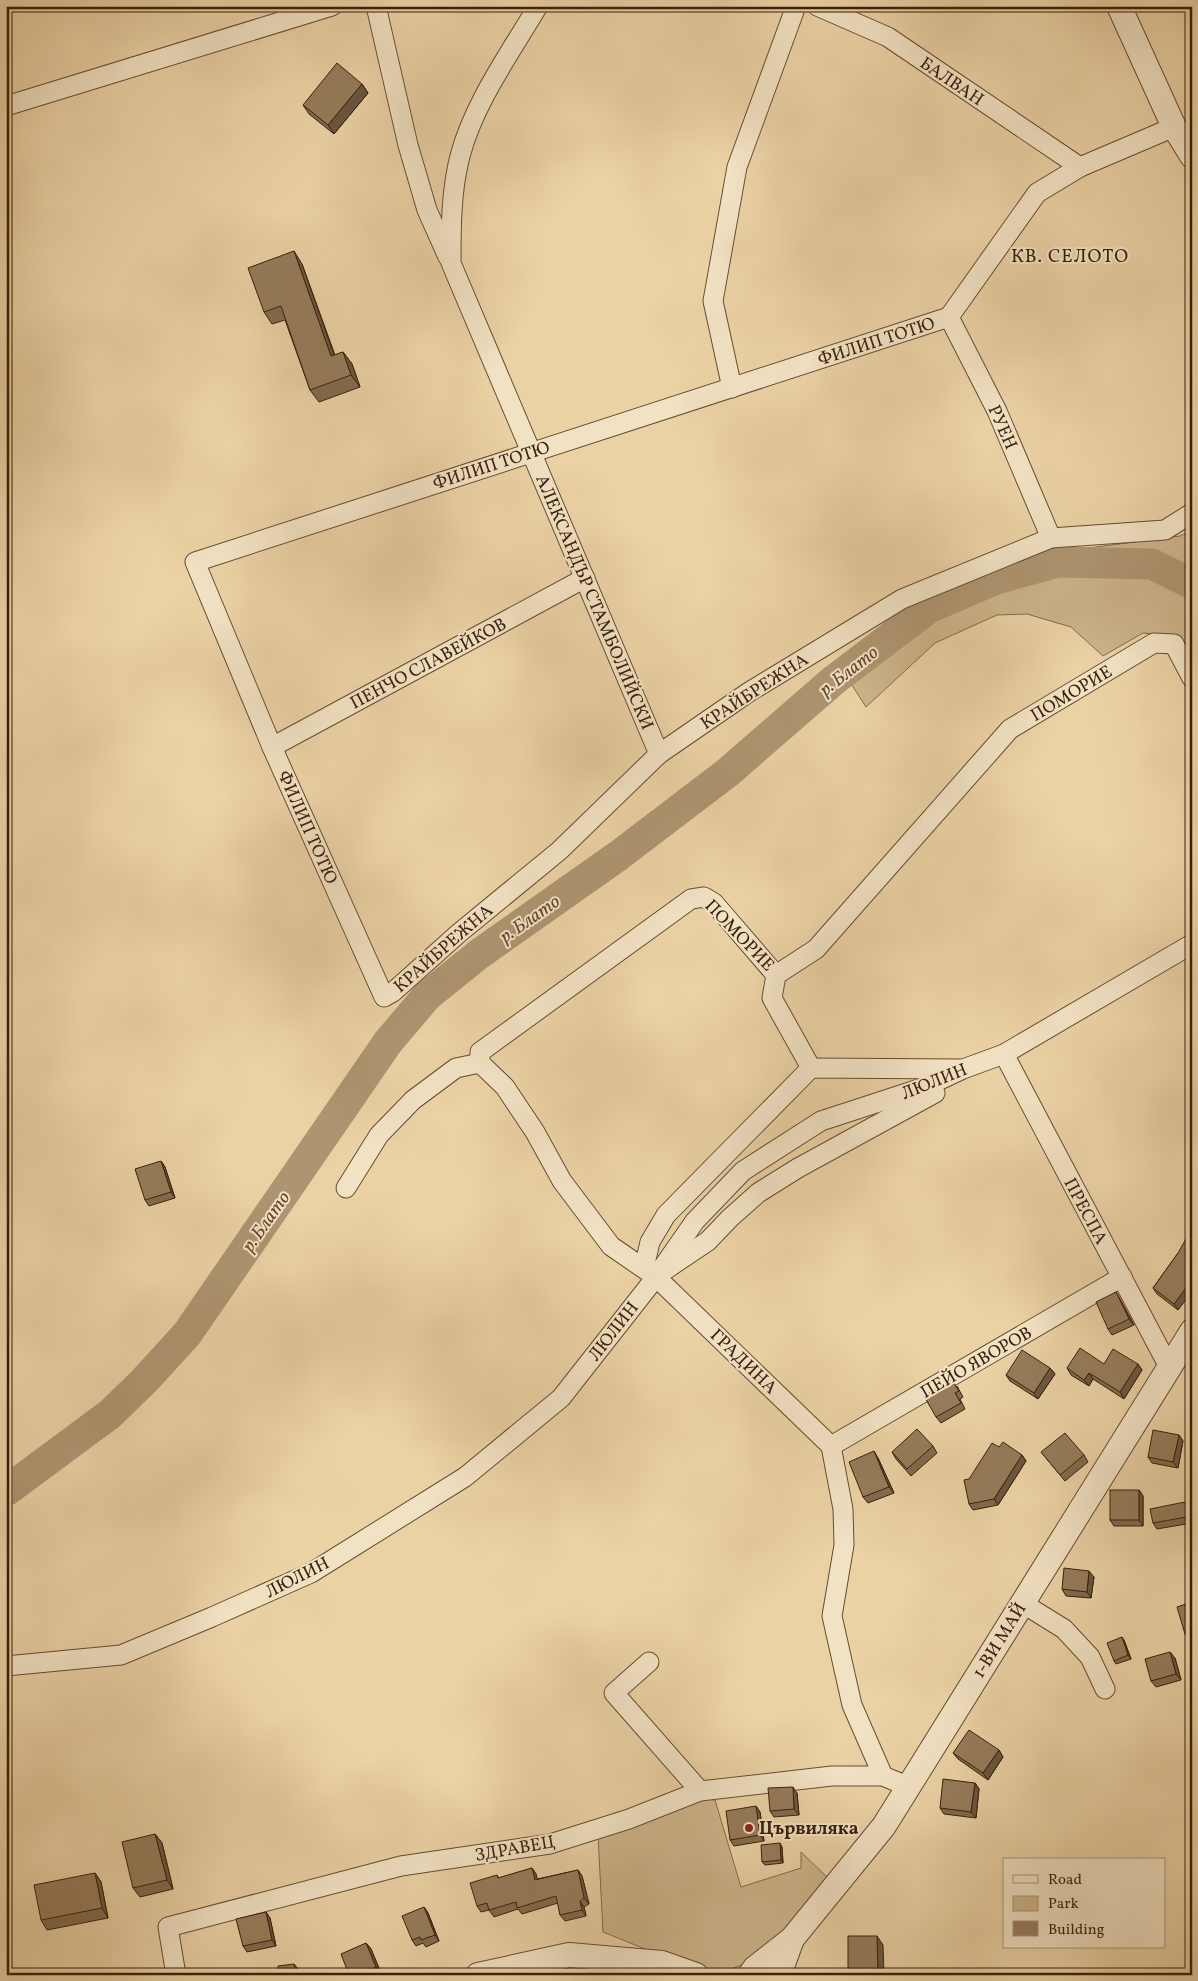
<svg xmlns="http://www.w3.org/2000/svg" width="1198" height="1981" viewBox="0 0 1198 1981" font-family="Vollkorn,serif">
	<rect width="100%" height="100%" fill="#ebd2a5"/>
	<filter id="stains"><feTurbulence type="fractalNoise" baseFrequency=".004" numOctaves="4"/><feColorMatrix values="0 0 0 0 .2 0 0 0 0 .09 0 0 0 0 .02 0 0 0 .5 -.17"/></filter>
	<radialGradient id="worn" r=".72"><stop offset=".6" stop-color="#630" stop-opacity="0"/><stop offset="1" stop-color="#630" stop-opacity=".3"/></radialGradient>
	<g fill="#cdb48b" stroke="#836a4b">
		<path d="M1192,530V655L1181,637L1143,633L1103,656L1071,627L1027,614L997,615L935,643L866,707L836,660L921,599L1043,554L1180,536Z"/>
		<path d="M688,1797L715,1800L741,1887L801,1868V1852L830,1880L785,1937L749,1962L719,1974L655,1953L603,1932L598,1835Z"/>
	</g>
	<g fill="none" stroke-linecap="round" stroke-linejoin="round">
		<path stroke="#ae9571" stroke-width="31" d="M6,1491L110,1414L144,1381L187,1334L388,1042L427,996L479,954L618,856L727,773L834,680L929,608L996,579L1058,562L1152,564L1192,584"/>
		<g stroke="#664c32" stroke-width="21">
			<g id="minor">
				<path d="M376,6L408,145L427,210L448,257"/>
				<path d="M538,6C510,53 474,103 460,156C451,191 451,227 451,263L659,754"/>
				<path d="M817,6L888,37L1080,167"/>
				<path d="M6,106L332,6"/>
				<path d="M1174,127L1080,167L1037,193L949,317L195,562L272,747L384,997L393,992L459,933L559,851L659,754L749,692L902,599L1051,538L1165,530L1192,513"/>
				<path d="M949,317L997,411L1051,538"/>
				<path d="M732,388L713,301L737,167L796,6"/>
				<path d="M272,747L585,578"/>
				<path d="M776,975L772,998L811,1068"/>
				<path d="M1004,1054L1169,1367"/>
				<path d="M346,1188L379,1135L413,1100L456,1068L480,1063"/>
				<path d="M644,1268L650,1242L666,1215L811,1068L960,1069"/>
				<path d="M665,1270L708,1241L730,1218L758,1193L798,1168L935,1093"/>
				<path d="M831,1446L656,1277L611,1246L562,1181L535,1132L505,1087L480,1063V1052L691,899L704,897L714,903L776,975L816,949L1010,729L1154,643L1174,644L1192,678"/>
				<path d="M831,1446L843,1509L844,1545L832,1616L852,1705L883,1776"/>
				<path d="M831,1446L1122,1277"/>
				<path d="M1022,1603L1064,1629L1090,1657L1105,1689"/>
				<path d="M649,1662L614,1693L700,1791"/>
				<path d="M6,1666L121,1655L212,1617L311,1573L465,1477L561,1398L656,1277L695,1221L743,1171L821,1121L925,1087L963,1069L1004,1054L1192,944"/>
				<path d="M176,1975L168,1927L401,1866L550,1844L629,1819L700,1791L832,1776H883L907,1786"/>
			</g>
		</g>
		<g stroke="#664c32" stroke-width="26">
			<g id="tertiary">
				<path d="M1119,6L1174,127L1192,156"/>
				<path d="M478,1975L569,1955L662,1963L696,1975"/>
				<path d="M750,1975L755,1968L792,1939L884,1826L1192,1331"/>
				<path d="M779,1975L792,1939"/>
			</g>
		</g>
		<use href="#minor" stroke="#f2e2c4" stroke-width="19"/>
		<use href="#tertiary" stroke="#f2e2c4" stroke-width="24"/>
	</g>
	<g fill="#816b4e" stroke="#391f0b">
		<path d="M362,84L368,93L334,134L309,114L303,105Z"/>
		<path d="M302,264L335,355L343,352L352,364L360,387L319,402L310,390L285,320L272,324L264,312Z"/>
		<path d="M161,1161L165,1167L175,1198L149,1206L145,1200Z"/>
		<path d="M1178,1253V1310L1157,1294L1153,1288Z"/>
		<path d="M1116,1292L1120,1299L1134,1325L1112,1335L1108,1329Z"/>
		<path d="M1104,1364H1138L1142,1370L1124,1399L1093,1379L1089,1386L1071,1375L1067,1368Z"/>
		<path d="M1050,1368L1055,1374L1038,1399L1010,1381L1006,1375Z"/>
		<path d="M957,1386L963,1397L960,1399L965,1409L941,1423L936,1417Z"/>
		<path d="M1179,1435L1183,1441L1178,1468L1152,1463L1148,1457Z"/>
		<path d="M933,1446L937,1453L911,1476L896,1459L892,1452Z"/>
		<path d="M999,1447L1022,1455L1026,1461L998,1505L973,1510L969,1504Z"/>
		<path d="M1041,1452L1084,1455L1088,1462L1065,1481Z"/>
		<path d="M878,1458L894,1493L868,1503L863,1497Z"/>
		<path d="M1139,1490L1143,1496V1526H1114L1110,1520Z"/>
		<path d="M1192,1504V1523L1157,1529L1153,1523Z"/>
		<path d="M1094,1577L1091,1598L1066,1596L1062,1589Z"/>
		<path d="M1192,1602V1639L1190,1640L1185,1634Z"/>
		<path d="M1124,1640L1131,1659L1116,1664L1114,1661Z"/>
		<path d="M1175,1658L1181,1680L1156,1687L1151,1681Z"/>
		<path d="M999,1750L1003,1757L988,1780L958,1759L953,1753Z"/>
		<path d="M975,1783L979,1789L976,1818L944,1814L940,1808Z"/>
		<path d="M797,1793L799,1815L774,1817L770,1811Z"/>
		<path d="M756,1806L760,1812L764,1841L734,1846L730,1840Z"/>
		<path d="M155,1834L162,1843L173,1889L140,1897L133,1888Z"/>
		<path d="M782,1847L783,1863L765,1865L762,1862Z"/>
		<path d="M532,1868L536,1874L537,1879L578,1870L582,1876L589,1904L584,1907L586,1916L565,1921L560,1915L558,1903L522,1914L518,1909L494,1917L489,1910L481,1912L477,1906L497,1875L499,1878Z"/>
		<path d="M95,1873L101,1882L108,1918L47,1930L41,1920Z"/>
		<path d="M424,1907L428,1913L439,1941L426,1947L423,1943L416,1946L412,1940Z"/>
		<path d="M266,1912L270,1918L276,1946L247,1952L243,1946Z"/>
		<path d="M366,1943L371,1949L381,1973L378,1975H349Z"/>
	</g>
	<g fill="#695740" stroke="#391f0b">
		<path d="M362,84L368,93L334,134L328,125Z"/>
		<path d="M294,251L302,264L339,369L331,356Z"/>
		<path d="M343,352L352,364L360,387L351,375Z"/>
		<path d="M161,1161L165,1167L175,1198L171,1192Z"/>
		<path d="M1192,1280V1292L1178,1310L1174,1304Z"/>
		<path d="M1116,1292L1120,1299L1134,1325L1129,1319Z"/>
		<path d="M1138,1364L1142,1370L1124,1399L1120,1392Z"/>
		<path d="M1050,1368L1055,1374L1038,1399L1034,1393Z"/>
		<path d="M1089,1373L1093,1379L1089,1386L1084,1380Z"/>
		<path d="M1179,1435L1183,1441L1178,1468L1173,1462Z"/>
		<path d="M874,1451L878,1458L894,1493L889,1487Z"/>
		<path d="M1022,1455L1026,1461L998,1505L994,1499Z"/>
		<path d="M1139,1490L1143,1496V1526L1139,1520Z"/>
		<path d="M1089,1571L1094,1577L1091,1598L1087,1592Z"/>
		<path d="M1122,1637L1124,1640L1131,1659L1128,1655Z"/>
		<path d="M1170,1652L1175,1658L1181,1680L1176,1674Z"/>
		<path d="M999,1750L1003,1757L988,1780L983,1773Z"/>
		<path d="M975,1783L979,1789L976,1818L971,1812Z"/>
		<path d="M793,1787L797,1793L799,1815L794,1809Z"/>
		<path d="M756,1806L760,1812L764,1841L760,1835Z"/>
		<path d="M155,1834L162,1843L173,1889L167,1880Z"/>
		<path d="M780,1843L782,1847L783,1863L781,1860Z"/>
		<path d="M532,1868L536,1874L539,1886L535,1880Z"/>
		<path d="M578,1870L582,1876L589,1904L584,1898Z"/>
		<path d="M95,1873L101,1882L108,1918L102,1908Z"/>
		<path d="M580,1901L584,1907L586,1916L582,1910Z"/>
		<path d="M424,1907L428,1913L439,1941L435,1935Z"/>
		<path d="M266,1912L270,1918L276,1946L272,1940Z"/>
		<path d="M877,1936L883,1945L884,1975H878Z"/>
		<path d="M366,1943L371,1949L381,1973L376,1967Z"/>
		<path d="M294,1964L299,1970V1975H296Z"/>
	</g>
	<g fill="#967c5b" stroke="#391f0b">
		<path d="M337,63L362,84L328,125L303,105Z"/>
		<path d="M294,251L331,356L343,352L351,375L310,390L281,306L264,312L248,268Z"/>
		<path d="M161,1161L171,1192L145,1200L135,1169Z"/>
		<path d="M1191,1230L1192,1231V1280L1174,1304L1153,1288L1178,1253Z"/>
		<path d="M1116,1292L1129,1319L1108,1329L1096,1302Z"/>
		<path d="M1080,1348L1104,1364L1113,1349L1138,1364L1120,1392L1089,1373L1084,1380L1067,1368Z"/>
		<path d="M1022,1350L1050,1368L1034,1393L1006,1375Z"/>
		<path d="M952,1380L959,1391L955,1393L961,1403L936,1417L924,1396Z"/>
		<path d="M917,1429L933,1446L907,1469L892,1452Z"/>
		<path d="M1153,1430L1179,1435L1173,1462L1148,1457Z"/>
		<path d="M1065,1433L1084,1455L1060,1475L1041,1452Z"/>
		<path d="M1003,1442L1022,1455L994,1499L969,1504L964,1480L969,1479L992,1443L999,1447Z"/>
		<path d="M874,1451L889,1487L863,1497L849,1462Z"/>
		<rect x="1110" y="1490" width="29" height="30"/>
		<path d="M1190,1501L1192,1516L1153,1523L1150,1509Z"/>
		<path d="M1064,1568L1089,1571L1087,1592L1062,1589Z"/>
		<path d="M1192,1602V1632L1185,1634L1177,1607Z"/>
		<path d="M1122,1637L1128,1655L1114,1661L1107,1643Z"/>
		<path d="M1170,1652L1176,1674L1151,1681L1145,1659Z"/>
		<path d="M969,1730L999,1750L983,1773L953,1753Z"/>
		<path d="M943,1779L975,1783L971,1812L940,1808Z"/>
		<path d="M793,1787L794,1809L770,1811L768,1788Z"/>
		<path d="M756,1806L760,1835L730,1840L726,1811Z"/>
		<path d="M155,1834L167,1880L133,1888L122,1842Z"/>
		<path d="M780,1843L781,1860L762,1862L761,1845Z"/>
		<path d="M532,1868L535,1880L578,1870L584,1898L580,1901L582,1910L560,1915L556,1896L517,1908L516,1902L489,1910L487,1903L477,1906L470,1883L497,1875L498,1878Z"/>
		<path d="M95,1873L102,1908L41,1920L34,1885Z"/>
		<path d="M424,1907L435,1935L421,1940L420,1937L412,1940L402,1916Z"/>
		<path d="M266,1912L272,1940L243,1946L236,1919Z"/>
		<path d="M848,1936H877L878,1975H848Z"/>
		<path d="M366,1943L376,1967L358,1975H349L341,1954Z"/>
		<path d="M294,1964L296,1975H279L278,1966Z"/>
	</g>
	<circle fill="#8f2418" stroke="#f2e2c4" stroke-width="2" cx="749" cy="1828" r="5"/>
	<g text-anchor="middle" stroke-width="4" stroke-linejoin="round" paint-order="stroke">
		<g font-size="18" fill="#391f0b" stroke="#f2e2c4">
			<text transform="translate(952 81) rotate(34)" y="6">БАЛВАН</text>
			<text transform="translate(876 341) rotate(-18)" y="6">ФИЛИП ТОТЮ</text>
			<text transform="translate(1003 427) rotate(66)" y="6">РУЕН</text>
			<text transform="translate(491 465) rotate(-18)" y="6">ФИЛИП ТОТЮ</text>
			<text transform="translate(595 602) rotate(67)" y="6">АЛЕКСАНДЪР СТАМБОЛИЙСКИ</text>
			<text transform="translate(428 663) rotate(-28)" y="6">ПЕНЧО СЛАВЕЙКОВ</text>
			<text transform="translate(754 691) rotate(-33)" y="6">КРАЙБРЕЖНА</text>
			<text transform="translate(1071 693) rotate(-31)" y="6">ПОМОРИЕ</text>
			<text transform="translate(308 827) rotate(66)" y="6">ФИЛИП ТОТЮ</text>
			<text transform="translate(740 935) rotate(46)" y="6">ПОМОРИЕ</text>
			<text transform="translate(443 948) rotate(-41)" y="6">КРАЙБРЕЖНА</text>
			<text transform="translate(934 1081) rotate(-22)" y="6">ЛЮЛИН</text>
			<text transform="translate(1086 1211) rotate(62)" y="6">ПРЕСПА</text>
			<text transform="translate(613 1331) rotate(-52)" y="6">ЛЮЛИН</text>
			<text transform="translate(744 1361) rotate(44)" y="6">ГРАДИНА</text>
			<text transform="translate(976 1362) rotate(-30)" y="6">ПЕЙО ЯВОРОВ</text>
			<text transform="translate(297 1577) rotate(-27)" y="6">ЛЮЛИН</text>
			<text transform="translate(999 1640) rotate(-58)" y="6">1-ВИ МАЙ</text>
			<text transform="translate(515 1848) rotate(-10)" y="6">ЗДРАВЕЦ</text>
		</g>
		<g font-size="18" font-weight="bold" fill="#391f0b" stroke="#f2e2c4" text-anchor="start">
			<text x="759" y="1834">Цървиляка</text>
		</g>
		<g font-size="19" letter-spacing="1" fill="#391f0b" stroke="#f2e2c4">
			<text x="1070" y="262">КВ. СЕЛОТО</text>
		</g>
		<g font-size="19" font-style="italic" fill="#62482f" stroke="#f2e2c4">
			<text transform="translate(848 670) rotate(-38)" y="7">р. Блато</text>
			<text transform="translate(529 918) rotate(-35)" y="7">р. Блато</text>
			<text transform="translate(265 1221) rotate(-55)" y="7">р. Блато</text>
		</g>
	</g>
	<rect width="1198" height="1981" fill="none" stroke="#ebd2a5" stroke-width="25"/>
	<rect x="8" y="8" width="1183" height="1966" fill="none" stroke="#391f0b" stroke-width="2.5"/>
	<rect x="12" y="12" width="1173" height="1956" fill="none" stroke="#391f0b"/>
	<rect x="1003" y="1858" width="162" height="90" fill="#f2e2c4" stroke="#a8947a"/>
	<rect x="1013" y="1875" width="25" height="8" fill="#f2e2c4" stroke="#a8947a"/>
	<text x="1048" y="1884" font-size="15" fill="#391f0b">Road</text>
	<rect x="1013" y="1896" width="25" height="15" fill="#cdb48b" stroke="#a8947a"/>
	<text x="1048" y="1908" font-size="15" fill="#391f0b">Park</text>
	<rect x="1013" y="1921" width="25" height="15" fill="#967c5b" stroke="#a8947a"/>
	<text x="1048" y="1934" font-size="15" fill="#391f0b">Building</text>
	<rect width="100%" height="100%" filter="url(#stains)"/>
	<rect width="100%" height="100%" fill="url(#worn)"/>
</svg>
